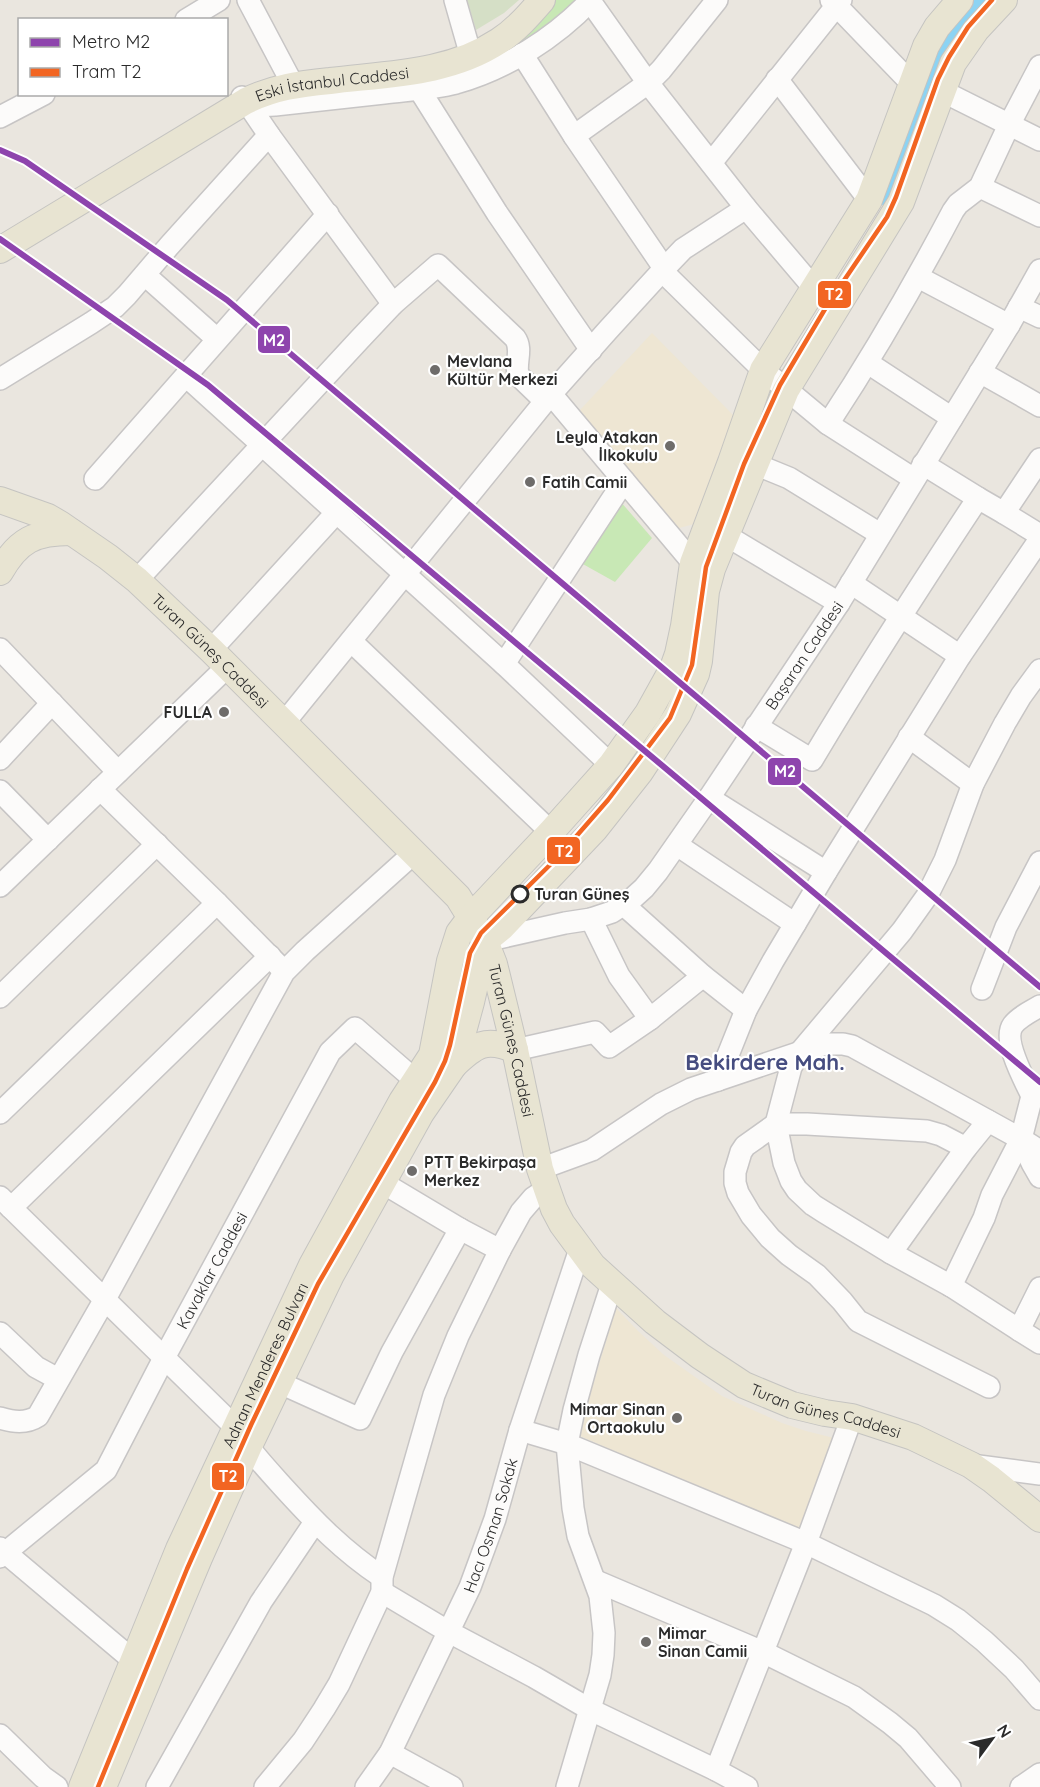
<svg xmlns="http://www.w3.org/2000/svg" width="1040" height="1787" viewBox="0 0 1040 1787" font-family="Quicksand,sans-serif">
	<rect width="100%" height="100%" fill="#eae6df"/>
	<g fill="#eee6d3">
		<path d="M652,333L737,419L698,523L679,528L659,510L580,410Z"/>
		<path d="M616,1308L638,1331L664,1355L722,1396L782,1423L806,1431L834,1438L798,1533L578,1435Z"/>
	</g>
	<g fill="#c8e8b5">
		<path d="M555,0H579L545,28L517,45L514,42Z"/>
		<path d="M620,501L652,538L615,582L581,563Z"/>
	</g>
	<path fill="#d5dfc6" d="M467,0H519L504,13L476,30Z"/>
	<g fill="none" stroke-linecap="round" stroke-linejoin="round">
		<path stroke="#8cd3f3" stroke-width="15" d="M888,200L940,59L961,28L984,0"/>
		<g stroke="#c7c5c5" stroke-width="24">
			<g id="minor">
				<path d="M248,0L293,85"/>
				<path d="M455,0L471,56"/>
				<path d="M831,0L911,83"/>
				<path d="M590,1L648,83L746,208L813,287"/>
				<path d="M186,20L219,0"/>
				<path d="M522,54L574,136L664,268"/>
				<path d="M777,79L869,200"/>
				<path d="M419,89L497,213L591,350"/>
				<path d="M942,91L1040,140"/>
				<path d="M242,97C251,106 263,106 275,105C311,101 347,97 384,93C408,90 432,89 456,83C506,69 555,38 591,0"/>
				<path d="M246,101L269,135L393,304"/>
				<path d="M0,117L44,94"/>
				<path d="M574,136L648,83L661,70L717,0"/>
				<path d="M711,163L841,0"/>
				<path d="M980,187L1040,216"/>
				<path d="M662,271L763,370L828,424C874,354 914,285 953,211L958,204L980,187L1009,125L1040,66"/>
				<path d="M145,275L217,339"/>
				<path d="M918,277L1009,325"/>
				<path d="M1019,307L1040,317"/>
				<path d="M868,363L952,418"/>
				<path d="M980,372L1040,406"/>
				<path d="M186,376L504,664L611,765"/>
				<path d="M0,379L91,323L115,307L127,295L169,246L269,135"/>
				<path d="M551,394L693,563"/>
				<path d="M828,424L914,479"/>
				<path d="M923,464L978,498"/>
				<path d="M755,466L767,469L789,478L880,534"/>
				<path d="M95,479L328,214"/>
				<path d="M1004,513L1040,535"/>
				<path d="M727,536L839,603"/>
				<path d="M137,580L359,340L393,304L438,265L515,338C523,349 515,362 518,375L545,401"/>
				<path d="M851,583L960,656"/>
				<path d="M351,641L551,832"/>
				<path d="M0,649L118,772"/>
				<path d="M211,650L336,513"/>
				<path d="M504,664L624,481"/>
				<path d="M284,723L551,394L608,330L662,271L683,249L746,208"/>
				<path d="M756,726L812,760C865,671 921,584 978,498L1004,513L1040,459"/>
				<path d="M909,737L973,784"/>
				<path d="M0,759L52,703"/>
				<path d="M100,789L217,903L280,967"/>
				<path d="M0,791L48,840"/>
				<path d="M709,798L826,872"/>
				<path d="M677,845L795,924"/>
				<path d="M0,886L228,666"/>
				<path d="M624,905L703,976L746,1010"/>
				<path d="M591,919L619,976L650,1019"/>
				<path id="s1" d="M485,941L565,923L591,919L612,912L633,898L644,888L658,871L709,798L839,603L1009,325L1040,270"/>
				<path d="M982,989L1006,927L1040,862"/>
				<path d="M0,997L157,844"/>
				<path d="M515,1050L595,1032L609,1047L650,1019L703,976"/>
				<path d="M718,1080L746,1010L773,961L826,872L960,656L1040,539"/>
				<path d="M1032,1096C1025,1081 1002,1040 1013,1025C1019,1017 1031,1011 1040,1006"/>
				<path d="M0,1113L217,903"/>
				<path d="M1021,1139L1032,1163L1040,1177"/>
				<path d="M966,1148L941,1135L927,1131L807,1124H776L745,1146L741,1152L735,1172V1183L738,1193L751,1215L770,1238L789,1255L817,1275L842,1301L858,1321L989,1387"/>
				<path d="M540,1169L592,1150L661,1104L691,1089L825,1044H843L852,1046L1021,1139L1040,1151"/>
				<path d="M383,1183L460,1229L500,1250"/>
				<path d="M0,1197L235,1427C249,1450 266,1468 284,1488C315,1522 343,1551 382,1577"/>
				<path d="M11,1208L270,956"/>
				<path d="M891,1253L966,1148L988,1121"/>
				<path d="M951,1286L984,1218L992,1195L1021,1139L1032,1096L1040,1089"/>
				<path d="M1040,1288L1019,1330L1040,1343"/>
				<path d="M1019,1330L951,1286L891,1253L824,1212L813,1205L797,1190L791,1181L784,1163L776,1124L791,1067L801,1051L902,931L927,896L945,860L973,784L1005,723L1021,696L1040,670"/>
				<path d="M0,1333L36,1367L58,1379"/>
				<path d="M280,1383L360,1419L392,1352L460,1229"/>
				<path d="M0,1418C13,1422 26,1424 38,1416L105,1299L284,972L305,951L414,853"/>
				<path d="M520,1430L567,1444L806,1543L934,1605L958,1620L984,1641L1014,1669L1040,1699"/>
				<path d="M971,1465L1040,1474"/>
				<path d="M0,1548L134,1661"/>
				<path id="s2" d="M0,1557L106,1470L164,1358L330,1052L355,1028L415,1080"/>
				<path d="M596,1581L763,1652L854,1697L890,1723L908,1738L950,1787"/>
				<path d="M382,1592L449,1632L534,1677L591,1710L716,1770L747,1787"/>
				<path d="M0,1735L43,1777L57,1787"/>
				<path d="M390,1753L452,1787"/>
				<path d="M716,1770L806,1543L852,1417"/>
				<path d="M157,1787L261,1602L315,1522"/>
				<path d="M265,1787L303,1741L324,1709L339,1684L382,1592V1577L434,1395L458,1336L500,1250L521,1212L533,1198L539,1194L548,1192"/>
				<path id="s3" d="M366,1787L390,1753L470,1587L495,1519L520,1430L580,1249"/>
				<path d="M567,1787L600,1675L603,1655L604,1633L600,1596L578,1536L573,1508L567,1444L574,1410L589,1355L612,1284"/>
				<path d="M1021,1787L1040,1774"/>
			</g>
		</g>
		<g stroke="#c5c4c1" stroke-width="28">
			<g id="major">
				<path id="s4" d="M0,250L246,101C275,87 299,84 330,81C387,74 449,74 499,41C516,30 529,15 542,0"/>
				<path id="s5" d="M0,500L48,517L60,524L108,557L137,580L211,650L458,897L485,941L494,964L515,1050L540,1169L548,1192L554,1209L562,1224L593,1266L655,1322L700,1356L744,1385L792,1405L825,1413L852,1417L913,1437L971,1465L991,1479L1040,1519"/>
				<path d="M0,572C18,540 35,532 71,532"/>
				<path d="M485,941L501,928L595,829L640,772L678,714L696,674L699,661L706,591L712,569L786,390L901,202L953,63L976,30L1004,0"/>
				<path d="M454,1065C475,1045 486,1037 515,1050"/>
				<path id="s6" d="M82,1787L179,1549L312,1265L402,1101L432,1055L450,961L459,933L471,917L551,832L611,765L648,713L673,668L678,654L684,626L693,563L731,462L763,370L869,200L926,46L937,27L960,0"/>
				<path d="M103,1787L199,1558L248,1448L331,1275L421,1113L454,1065L471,1002L485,941"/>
			</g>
		</g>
		<use href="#minor" stroke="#fcfbfa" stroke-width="21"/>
		<use href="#major" stroke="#e8e4d2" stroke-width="26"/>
		<g stroke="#fff" stroke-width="9">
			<path id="tram-1" d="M98,1787L187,1569L251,1425L318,1284L435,1082L445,1061L450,1045L470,953L481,933L559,856L608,800L670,718L692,665L706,567L744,464L780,385L828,304L887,217L896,197L938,79L949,57L968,27L992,0"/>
		</g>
		<use href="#tram-1" stroke="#f26522" stroke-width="4.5"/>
		<g stroke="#fff" stroke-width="10">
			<g id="metro-1">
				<path d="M0,150L25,161L227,300L1040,987"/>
				<path d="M0,239L208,385L1040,1082"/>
			</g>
		</g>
		<use href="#metro-1" stroke="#8e44ad" stroke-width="6"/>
	</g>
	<g fill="#6e6c6a" stroke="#fff" stroke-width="2">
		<circle cx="435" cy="370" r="6"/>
		<circle cx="670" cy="446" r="6"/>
		<circle cx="530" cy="482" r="6"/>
		<circle cx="224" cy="712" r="6"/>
		<circle cx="412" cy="1171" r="6"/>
		<circle cx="677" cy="1418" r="6"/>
		<circle cx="646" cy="1642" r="6"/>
	</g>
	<circle fill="#fff" stroke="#2b2b2b" stroke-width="3" cx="520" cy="894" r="8"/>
	<g text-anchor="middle" stroke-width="4.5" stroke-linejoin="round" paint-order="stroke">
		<g font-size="16" fill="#2b2b2b" stroke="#fff">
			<text dy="6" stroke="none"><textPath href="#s4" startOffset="376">Eski İstanbul Caddesi</textPath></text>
			<text dy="6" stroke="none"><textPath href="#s5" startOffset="262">Turan Güneş Caddesi</textPath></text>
			<text dy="6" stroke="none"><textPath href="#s1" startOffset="453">Başaran Caddesi</textPath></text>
			<text dy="6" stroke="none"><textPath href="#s5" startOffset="766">Turan Güneş Caddesi</textPath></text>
			<text dy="6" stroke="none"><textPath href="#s2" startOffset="363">Kavaklar Caddesi</textPath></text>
			<text dy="6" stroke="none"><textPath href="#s6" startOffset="460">Adnan Menderes Bulvarı</textPath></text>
			<text dy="6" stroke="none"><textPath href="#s5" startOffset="1288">Turan Güneş Caddesi</textPath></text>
			<text dy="6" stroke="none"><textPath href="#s3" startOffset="291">Hacı Osman Sokak</textPath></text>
		</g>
		<g font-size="16" font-weight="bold" fill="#2b2b2b" stroke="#fff" text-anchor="start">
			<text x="447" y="367">Mevlana<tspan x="447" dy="18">Kültür Merkezi</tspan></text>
			<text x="658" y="443" text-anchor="end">Leyla Atakan<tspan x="658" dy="18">İlkokulu</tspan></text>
			<text x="542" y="488">Fatih Camii</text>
			<text x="212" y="718" text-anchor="end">FULLA</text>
			<text x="424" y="1168">PTT Bekirpaşa<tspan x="424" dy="18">Merkez</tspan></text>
			<text x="665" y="1415" text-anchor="end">Mimar Sinan<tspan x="665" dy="18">Ortaokulu</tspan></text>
			<text x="658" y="1639">Mimar<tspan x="658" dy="18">Sinan Camii</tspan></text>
		</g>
		<g font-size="16" font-weight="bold" fill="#2b2b2b" stroke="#fff" text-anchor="start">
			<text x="534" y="900">Turan Güneş</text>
		</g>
		<g font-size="22" font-weight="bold" fill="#464d80" stroke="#fff">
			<text x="765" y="1070">Bekirdere Mah.</text>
		</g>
	</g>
	<g stroke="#fff" stroke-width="2">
		<rect x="817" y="280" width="35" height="29" rx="6" fill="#f26522"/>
		<rect x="257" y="325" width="34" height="29" rx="6" fill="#8e44ad"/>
		<rect x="767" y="757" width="35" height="29" rx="6" fill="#8e44ad"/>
		<rect x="546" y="836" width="35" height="29" rx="6" fill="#f26522"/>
		<rect x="211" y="1462" width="34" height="29" rx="6" fill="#f26522"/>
	</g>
	<g font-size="16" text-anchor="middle" font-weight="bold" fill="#fff">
		<text x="834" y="300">T2</text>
		<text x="274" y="346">M2</text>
		<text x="785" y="777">M2</text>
		<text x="564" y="857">T2</text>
		<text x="228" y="1482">T2</text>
	</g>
	<rect x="18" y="18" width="210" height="78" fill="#ffffff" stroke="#aaaaaa" stroke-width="1.5"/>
	<rect x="30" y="38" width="30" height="9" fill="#8e44ad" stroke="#aaaaaa" stroke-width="1.5"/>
	<text x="72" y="48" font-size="18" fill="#2b2b2b">Metro M2</text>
	<rect x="30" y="68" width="30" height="9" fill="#f26522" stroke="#aaaaaa" stroke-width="1.5"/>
	<text x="72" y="78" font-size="18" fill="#2b2b2b">Tram T2</text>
	<g transform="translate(992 1739) rotate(57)" stroke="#ffffff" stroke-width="4.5" paint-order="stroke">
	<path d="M0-4.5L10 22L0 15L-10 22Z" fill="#2b2b2b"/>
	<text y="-9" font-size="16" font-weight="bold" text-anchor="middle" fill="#2b2b2b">N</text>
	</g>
</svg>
